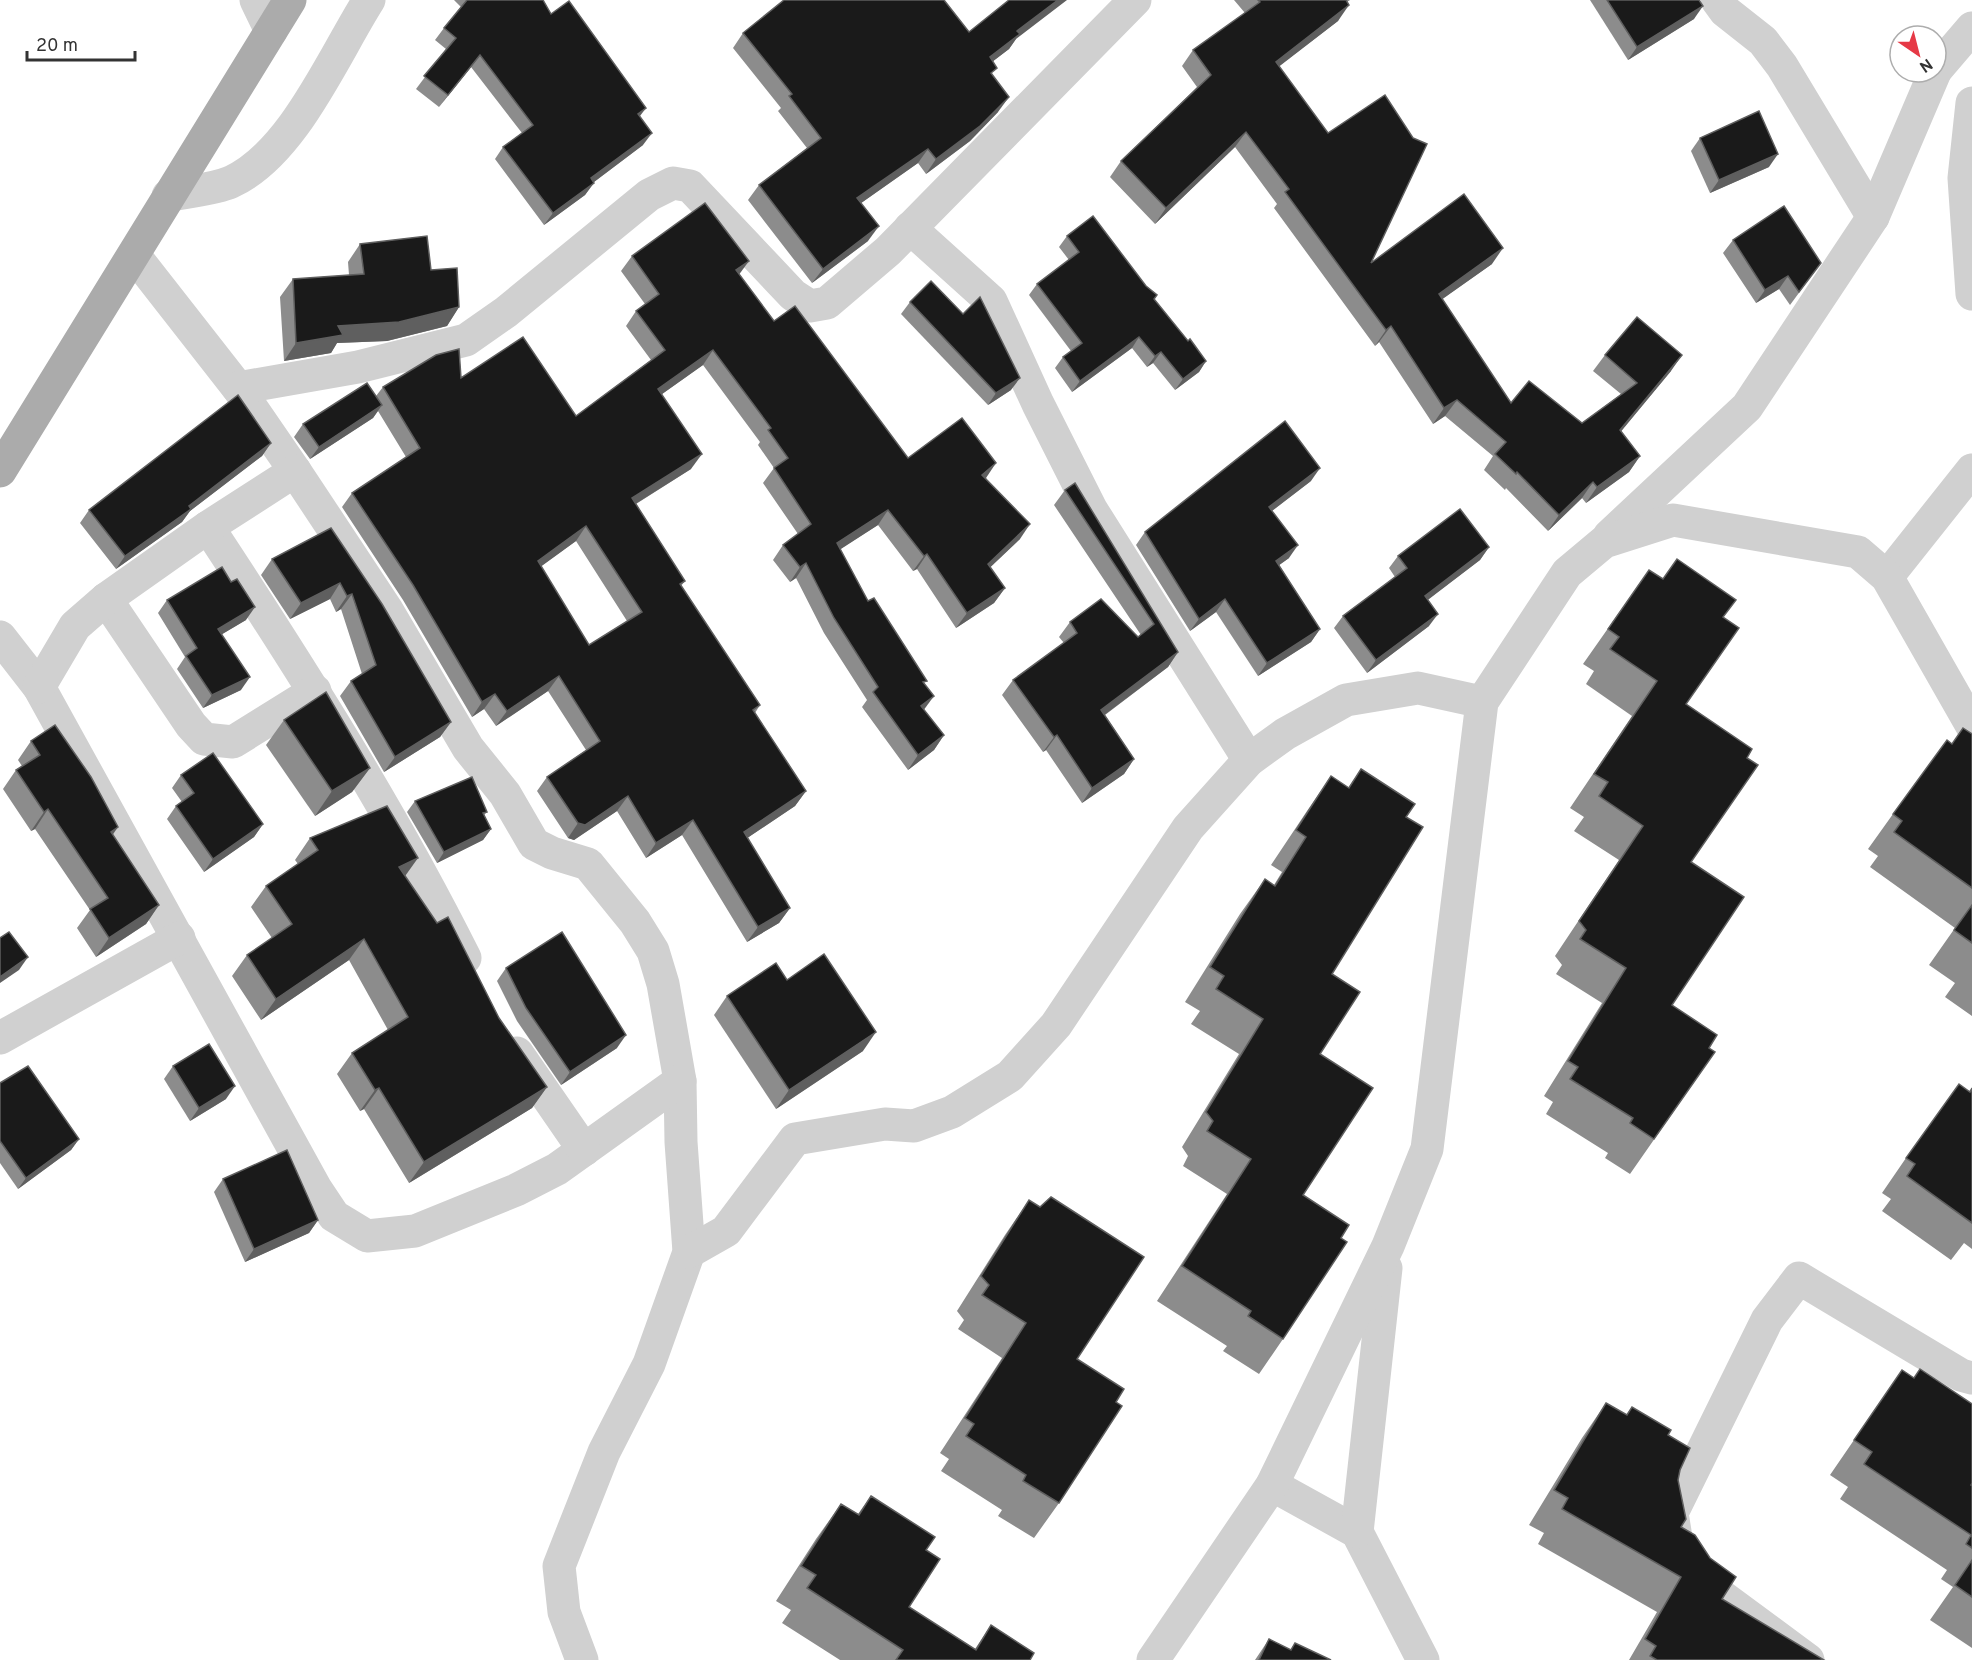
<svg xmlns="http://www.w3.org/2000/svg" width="1972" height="1660" viewBox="0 0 1972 1660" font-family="Overpass,sans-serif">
	<rect width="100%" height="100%" fill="#fff"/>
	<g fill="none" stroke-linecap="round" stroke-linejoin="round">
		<g stroke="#d0d0d0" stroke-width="33">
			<path d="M256,0L271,31"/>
			<path d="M1717,0L1725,11L1763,41L1782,66L1873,217"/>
			<path d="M1936,70L1972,28"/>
			<path d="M1972,103L1964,178L1972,294"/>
			<path d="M168,196C187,191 212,190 231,182C293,154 334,55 369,0"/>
			<path d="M910,228L991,301L1038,404L1091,509L1249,760"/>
			<path d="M134,255L238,388L295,471L387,610L468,748L505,794L534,844L552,853L588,864L635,922L653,951L663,984L680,1081L681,1142L689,1252L649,1364L604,1452L559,1566L564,1612L582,1660"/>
			<path d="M238,388L358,367L466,340L506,312L649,195L673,183L690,186L793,295L810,306L827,303L888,251L1135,0"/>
			<path d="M208,527C300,667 390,808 465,958"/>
			<path d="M1609,536L1747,407L1873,217L1935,72"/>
			<path d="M1887,577L1972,470"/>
			<path d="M106,599L191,725L204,739L233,742L315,691"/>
			<path d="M0,637L39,687L316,1189L334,1216L367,1236L415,1231L516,1190L557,1169L680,1081"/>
			<path d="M39,687L75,626L106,599L208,527L295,471"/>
			<path d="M0,1038L179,938"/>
			<path d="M517,1053L584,1150"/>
			<path d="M689,1252L726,1231L795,1139L885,1124L914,1126L952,1112L1010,1076L1056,1025L1188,828L1249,760L1285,734L1346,700L1418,688L1482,702"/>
			<path d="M1272,1485L1357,1532L1423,1660"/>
			<path d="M1357,1532L1386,1268"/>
			<path d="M1153,1660L1272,1485L1388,1246L1427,1149L1482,702L1567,573L1604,542L1673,520L1858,552L1887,577L1972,726"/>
			<path d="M1808,1660L1697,1578L1677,1544L1672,1513L1767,1320L1799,1278L1961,1375L1972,1378"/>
		</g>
		<path stroke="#ababab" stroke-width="33" d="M0,471L290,0"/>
	</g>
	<g fill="#8c8c8c" fill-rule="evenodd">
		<path d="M454,0H543L551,14L640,117L643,145L594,182L585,195L544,225L495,159L503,147L522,133L471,67L439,107L416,89L446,49L435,40L444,28L461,7Z"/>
		<path d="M1234,0H1350L1347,2L1338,21L1279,66L1371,263L1492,264L1442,299L1511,403L1582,423L1621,394L1593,371L1605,355L1671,371L1621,431L1640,456L1629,472L1586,503L1582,498L1548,531L1506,488L1505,490L1484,470L1493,456L1445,416L1433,424L1379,342L1375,346L1274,208L1277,204L1235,147L1155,224L1110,177L1121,161L1197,87L1182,66L1193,50L1245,13Z"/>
		<path d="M1590,0H1699L1694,19L1628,60Z"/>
		<path d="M969,32L1016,39L1009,49L993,61L992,75L998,112L970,141L926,174L918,163L861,203L868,241L812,283L748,200L759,185L807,148L778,111L781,108L733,48L743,33Z"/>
		<path d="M1700,138L1769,167L1710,193L1691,151Z"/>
		<path d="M1067,236L1146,286L1157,295L1154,300L1188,341L1206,361L1199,372L1175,390L1153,363L1147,367L1132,348L1072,392L1055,368L1063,357L1071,351L1029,295L1037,284L1069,260L1059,247Z"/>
		<path d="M1733,240L1821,263L1790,305L1779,289L1756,303L1723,253Z"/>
		<path d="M360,244L431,270L459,307L447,326L387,341L337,343L331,353L284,361L280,297L293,279L349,275L348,262Z"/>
		<path d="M632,256L739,275L774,321L908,458L986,478L1020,539L990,567L1005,588L994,603L956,628L917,569L913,571L878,525L840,549L868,601L924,684V710L944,735L934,750L908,770L862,707L867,700L824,633L796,578L790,582L773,560L783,545L798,534L763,483L774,468L758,445L760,442L703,365L662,394L691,469L636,504L685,581L681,586L760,705L755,713L806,791L795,806L747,838L790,908L779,923L747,942L682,835L646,858L617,811L574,840L568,838L537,791L547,777L586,750L548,691L496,726L484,709L472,717L403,600L342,507L352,493L406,457L378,411L373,418L310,459L294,437L303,424L376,396L383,387L461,378L576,416L651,360L626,326L636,311L645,304L621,271ZM576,541L627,621L589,645L541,566Z"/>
		<path d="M910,302L1011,390L988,405L901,314Z"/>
		<path d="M271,443L262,456L190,511L182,522L116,569L80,523L89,510Z"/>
		<path d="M1311,481L1272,511L1289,558L1279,565L1320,629L1311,642L1258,676L1216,612L1190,631L1136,545L1145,532Z"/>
		<path d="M1065,490L1178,652L1168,667L1105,715L1134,759L1124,774L1082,803L1046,750L1043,752L1002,695L1013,680L1064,643L1059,637L1070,622L1138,637L1141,635L1054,505Z"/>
		<path d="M331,528L451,722L440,737L384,772L340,696L351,681L362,674L341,609L336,612L330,599L290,619L261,575L272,559Z"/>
		<path d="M1489,547L1480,560L1427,600L1429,626L1367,673L1334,628L1343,616L1395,577L1389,568L1398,556Z"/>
		<path d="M1649,570L1723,617L1686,704L1747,758L1691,862L1672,1005L1709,1048L1715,1052L1630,1174L1605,1158L1608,1153L1546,1114L1553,1102L1544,1096L1602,1003L1556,974L1562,965L1555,956L1619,860L1574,831L1584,817L1570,808L1632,716L1586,684L1594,671L1583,664Z"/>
		<path d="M167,600L246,620L222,634L241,690L203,708L177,669L185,657L158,613Z"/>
		<path d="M284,720L370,768L352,792L315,816L266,745Z"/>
		<path d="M1972,734V1016L1945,997L1955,983L1929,965L1955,928L1870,867L1878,856L1868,849L1893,814L1952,744Z"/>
		<path d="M31,741L113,835L159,905L146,924L96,957L77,928L90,910L35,829L31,831L3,789L16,770L22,766L18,760Z"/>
		<path d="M1361,769L1406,817L1332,974L1320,1054L1303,1195L1341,1238L1283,1339L1259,1374L1223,1351L1227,1346L1157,1301L1227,1194L1183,1166L1188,1156L1182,1147L1239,1054L1191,1024L1200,1011L1185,1002L1240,914L1265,879L1274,885L1282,872L1271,865L1307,811L1331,776L1348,788Z"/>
		<path d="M181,775L263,824L254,837L204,872L167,819L176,806L182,802L172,788Z"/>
		<path d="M415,801L487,812L484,815L491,829L483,840L437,863L407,812Z"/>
		<path d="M310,838L405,876L499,1018L547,1087L532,1108L409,1183L364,1109L360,1111L337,1074L352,1053L388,1030L349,960L261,1020L232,976L247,955L272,938L251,907L266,886L298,864L295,860Z"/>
		<path d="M506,968L617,1048L561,1085L517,1021L497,981Z"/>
		<path d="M787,980L863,1051L776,1109L714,1015L727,996Z"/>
		<path d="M173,1066L226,1099L190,1121L164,1079Z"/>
		<path d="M0,1083L79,1139L71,1150L18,1189L0,1163Z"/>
		<path d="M1972,1088V1249L1964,1243L1951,1260L1882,1211L1891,1199L1882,1193L1906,1158Z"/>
		<path d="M223,1179L318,1220L309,1233L245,1262L214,1192Z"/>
		<path d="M1029,1200L1077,1359L1116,1402L1059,1503L1034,1538L998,1516L1002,1510L941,1471L949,1459L940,1453L1002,1358L958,1329L964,1320L957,1311L1005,1235Z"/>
		<path d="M1902,1370L1972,1486V1648L1930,1620L1953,1587L1941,1579L1947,1570L1840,1499L1848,1487L1830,1475Z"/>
		<path d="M1606,1403L1626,1415L1632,1407L1668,1435L1680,1470L1678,1480L1681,1527L1722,1599L1824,1660H1629L1657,1612L1538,1544L1544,1533L1529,1525L1582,1438Z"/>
		<path d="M871,1496L926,1550L909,1607L975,1649L991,1625L1030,1660H840L782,1623L791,1610L776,1601L816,1539L841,1504L858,1514Z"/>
		<path d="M1269,1639L1290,1650L1295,1643L1331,1660H1255Z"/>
	</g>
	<g fill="#5f5f5f">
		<path d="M1058,0H1067L1016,39L1009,49L979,72L990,57L1017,31Z"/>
		<path d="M1349,5L1338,21L1264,78L1276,62Z"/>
		<path d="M1703,6L1694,19L1628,60L1637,47Z"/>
		<path d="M480,55L471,67L439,107L448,95Z"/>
		<path d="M1009,97L998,112L970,141L926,174L936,159Z"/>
		<path d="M646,108L637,120L638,114Z"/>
		<path d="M1246,132L1235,147L1155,224L1166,208Z"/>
		<path d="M652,133L643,145L582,191L591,178Z"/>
		<path d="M928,149L918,163L847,213L857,198Z"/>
		<path d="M1778,154L1769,167L1710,193L1719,180Z"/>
		<path d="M594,183L585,195L544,225L553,213Z"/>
		<path d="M879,226L868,241L812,283L823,269Z"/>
		<path d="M1503,248L1492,264L1427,310L1439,294Z"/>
		<path d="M749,261L738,276L736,270Z"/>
		<path d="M1788,276L1779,289L1756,303L1765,290Z"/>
		<path d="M459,307L447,326L387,341L337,343L331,353L284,361L296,343L338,326Z"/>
		<path d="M1391,326L1379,342L1375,346L1386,330Z"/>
		<path d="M1139,337L1132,348L1072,392L1080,381Z"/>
		<path d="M713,350L703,365L648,404L658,389Z"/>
		<path d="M1161,352L1153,363L1147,367L1155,356Z"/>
		<path d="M1682,355L1671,371L1609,446L1620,430Z"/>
		<path d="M1206,361L1199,372L1175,390L1183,379Z"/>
		<path d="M1020,378L1011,390L988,405L996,393Z"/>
		<path d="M1457,400L1445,416L1433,424L1444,408Z"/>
		<path d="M382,405L373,418L310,459L319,447Z"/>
		<path d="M271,443L262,456L190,511L182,522L116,569L125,556Z"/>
		<path d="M702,454L691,469L621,513L632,498Z"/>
		<path d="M1640,456L1629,472L1586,503L1597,487Z"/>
		<path d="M996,463L986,478L972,490L982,475Z"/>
		<path d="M1320,468L1311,481L1260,520L1269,507Z"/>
		<path d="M1593,482L1582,498L1548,531L1559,515Z"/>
		<path d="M888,510L878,525L827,558L837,543Z"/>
		<path d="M1030,524L1020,539L978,579L988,564Z"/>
		<path d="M586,526L576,541L528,576L538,561Z"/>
		<path d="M1298,545L1289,558L1267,574L1276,561Z"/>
		<path d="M1489,547L1480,560L1416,609L1425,596Z"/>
		<path d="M927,554L917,569L913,571L924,556Z"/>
		<path d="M806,563L796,578L790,582L800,567Z"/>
		<path d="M340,583L330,599L290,619L301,603Z"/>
		<path d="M1005,588L994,603L956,628L967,613Z"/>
		<path d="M352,594L341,609L336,612L347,596Z"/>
		<path d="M1225,599L1216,612L1190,631L1199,619Z"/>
		<path d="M255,607L246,620L209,642L218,629Z"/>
		<path d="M1438,614L1429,626L1367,673L1376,660Z"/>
		<path d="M1320,629L1311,642L1258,676L1267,663Z"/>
		<path d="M1178,652L1168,667L1091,725L1101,710Z"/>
		<path d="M559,676L548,691L496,726L507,711Z"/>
		<path d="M250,677L241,690L203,708L212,695Z"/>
		<path d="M495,694L484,709L472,717L482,702Z"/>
		<path d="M934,696L923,711L921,706Z"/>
		<path d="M451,722L440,737L384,772L395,757Z"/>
		<path d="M944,735L934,750L908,770L918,755Z"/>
		<path d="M1057,735L1046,750L1043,752L1054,737Z"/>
		<path d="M1134,759L1124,774L1082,803L1092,788Z"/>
		<path d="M370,768L352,792L315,816L332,791Z"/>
		<path d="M806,791L795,806L734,847L744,832Z"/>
		<path d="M628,796L617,811L574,840L568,838L578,823Z"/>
		<path d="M48,809L35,829L31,831L44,812Z"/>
		<path d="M693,820L682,835L646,858L656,843Z"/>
		<path d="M263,824L254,837L204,872L213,859Z"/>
		<path d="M118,827L105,846L111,832Z"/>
		<path d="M491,829L483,840L437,863L444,852Z"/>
		<path d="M418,858L403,879L399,867Z"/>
		<path d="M159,905L146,924L96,957L109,938Z"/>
		<path d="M790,908L779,923L747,942L758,927Z"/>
		<path d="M364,939L349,960L261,1020L276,999Z"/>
		<path d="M28,957L19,970L0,983V977Z"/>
		<path d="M876,1032L863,1051L776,1109L789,1090Z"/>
		<path d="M626,1035L617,1048L561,1085L570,1072Z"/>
		<path d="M235,1086L226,1099L190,1121L199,1108Z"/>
		<path d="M547,1087L532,1108L409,1183L424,1162Z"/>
		<path d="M379,1088L364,1109L360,1111L375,1090Z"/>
		<path d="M79,1139L71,1150L18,1189L26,1178Z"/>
		<path d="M318,1220L309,1233L245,1262L254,1249Z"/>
	</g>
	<g fill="#1a1a1a" stroke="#5f5f5f" stroke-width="1.5" fill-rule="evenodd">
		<path d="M467,0H543L551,14L569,1L646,108L638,114L652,133L591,178L594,183L553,213L503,147L533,125L480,55L448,95L424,76L456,38L444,28Z"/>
		<path d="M784,0H944L969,32L1009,0H1058L1017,31L1020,34L990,57L997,68L991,73L1009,97L980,126L936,159L928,149L857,198L879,226L823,269L759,185L821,138L789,96L792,94L743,33Z"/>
		<path d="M1258,0H1346L1349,5L1276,62L1328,133L1385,95L1413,138L1427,144L1371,263L1464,194L1503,248L1439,294L1511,403L1529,381L1582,423L1637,383L1605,355L1637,317L1682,355L1620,430L1640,456L1597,487L1593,482L1559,515L1517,472L1516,474L1495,454L1506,442L1457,400L1444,408L1391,326L1386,330L1285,192L1289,189L1246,132L1166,208L1121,161L1211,75L1193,50L1260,2Z"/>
		<path d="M1607,0H1699L1703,6L1637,47Z"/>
		<path d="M1759,111L1778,154L1719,180L1700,138Z"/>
		<path d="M705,203L749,261L736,270L774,321L795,306L908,458L962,418L996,463L982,475L1030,524L988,564L1005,588L967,613L927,554L924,556L888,510L837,543L868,601L874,598L927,681L923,682L934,696L921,706L944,735L918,755L873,692L878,687L834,618L806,563L800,567L783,545L811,524L774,468L788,458L768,430L771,428L713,350L658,389L702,454L632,498L685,581L680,584L760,705L753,710L806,791L744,832L790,908L758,927L693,820L656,843L628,796L585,825L578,823L547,777L600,741L559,676L507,711L495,694L482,702L413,585L352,493L420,448L383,387L436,355L459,349L461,378L523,337L576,416L665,350L636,311L659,294L632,256ZM586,526L642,612L589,645L538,561Z"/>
		<path d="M1784,206L1821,263L1799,292L1788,276L1765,290L1733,240Z"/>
		<path d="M1093,216L1146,286L1157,295L1154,299L1188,341L1190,339L1206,361L1183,379L1161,352L1155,356L1139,337L1080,381L1063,357L1082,343L1037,284L1079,252L1067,236Z"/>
		<path d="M427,236L431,270L457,268L459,307L399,322L338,326L343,335L296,343L293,279L364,274L360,244Z"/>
		<path d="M931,281L963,314L980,297L1020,378L996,393L910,302Z"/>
		<path d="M367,383L382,405L319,447L303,424Z"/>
		<path d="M238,395L271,443L189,506L191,509L125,556L89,510Z"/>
		<path d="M1285,421L1320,468L1269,507L1298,545L1276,561L1320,629L1267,663L1225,599L1199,619L1145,532Z"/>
		<path d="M1075,483L1178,652L1101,710L1134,759L1092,788L1057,735L1054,737L1013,680L1077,633L1070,622L1101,599L1138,637L1154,624L1065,490Z"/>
		<path d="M1460,509L1489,547L1425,596L1438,614L1376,660L1343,616L1407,568L1398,556Z"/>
		<path d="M331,528L382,604L451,722L395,757L351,681L376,665L352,594L347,596L340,583L301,603L272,559Z"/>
		<path d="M1677,559L1736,600L1723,617L1739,628L1686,704L1752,749L1747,758L1758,765L1691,862L1744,897L1672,1005L1717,1035L1709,1048L1715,1052L1654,1139L1630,1123L1633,1118L1570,1079L1578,1067L1568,1061L1626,968L1580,939L1586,930L1579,921L1643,826L1599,796L1608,782L1594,774L1657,681L1610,649L1619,637L1608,629L1649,570L1663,579Z"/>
		<path d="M222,567L231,582L237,579L255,607L218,629L250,677L212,695L186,656L197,648L167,600Z"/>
		<path d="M326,692L370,768L332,791L284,720Z"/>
		<path d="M55,725L91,777L118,827L111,832L159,905L109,938L90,909L108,898L48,809L44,812L16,770L40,755L31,741Z"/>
		<path d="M1963,728L1972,734V888L1894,832L1902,821L1893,814L1947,740L1952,744Z"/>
		<path d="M213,753L263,824L213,859L176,806L194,793L181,775Z"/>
		<path d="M1361,769L1415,804L1406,817L1423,827L1332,974L1360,992L1320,1054L1373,1088L1303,1195L1349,1225L1341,1238L1347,1242L1283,1339L1248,1316L1251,1311L1182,1266L1251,1159L1207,1131L1213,1121L1206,1112L1263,1019L1216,989L1224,976L1210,967L1265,879L1275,886L1306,837L1296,830L1331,776L1349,788Z"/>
		<path d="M472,777L487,812L483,813L491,829L444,852L415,801Z"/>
		<path d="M387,806L418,858L399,867L437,923L448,917L499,1018L547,1087L424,1162L379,1088L375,1090L352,1053L408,1017L364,939L276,999L247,955L292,924L266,886L318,850L310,838Z"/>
		<path d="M1972,905V943L1954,930Z"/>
		<path d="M9,932L28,957L0,977V938Z"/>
		<path d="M562,932L626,1035L570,1072L526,1008L506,968Z"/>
		<path d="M824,954L876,1032L789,1090L727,996L776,963L787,980Z"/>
		<path d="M209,1044L235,1086L199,1108L173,1066Z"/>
		<path d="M28,1066L79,1139L26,1178L0,1141V1083Z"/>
		<path d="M1959,1084L1970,1092L1972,1088V1223L1907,1176L1915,1164L1906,1158Z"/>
		<path d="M287,1150L318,1220L254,1249L223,1179Z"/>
		<path d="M1051,1197L1144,1257L1077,1359L1124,1389L1116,1402L1122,1406L1059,1503L1023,1481L1026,1475L966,1436L974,1424L965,1418L1026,1323L982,1295L989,1285L981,1276L1029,1200L1040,1207Z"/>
		<path d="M1920,1369L1972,1404V1483L1971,1485L1972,1486V1548L1966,1544L1971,1535L1864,1464L1872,1452L1854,1440L1902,1370L1914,1378Z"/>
		<path d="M1606,1403L1627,1415L1632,1407L1671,1430L1668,1435L1690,1448L1680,1470L1678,1480L1686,1519L1681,1527L1695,1535L1710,1558L1736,1577L1722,1599L1824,1660H1657L1650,1656L1656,1646L1645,1639L1681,1577L1562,1509L1568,1498L1554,1490Z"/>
		<path d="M871,1496L935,1537L926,1550L940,1559L909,1607L976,1650L991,1625L1034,1653L1030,1660H896L903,1650L807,1588L816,1575L801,1566L841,1504L859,1515Z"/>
		<path d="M1972,1560V1597L1955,1585Z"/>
		<path d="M1269,1639L1291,1650L1295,1643L1331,1660H1259Z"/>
	</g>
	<g transform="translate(1918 54) rotate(145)"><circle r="28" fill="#ffffff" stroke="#adadad" stroke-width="1.5"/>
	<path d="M0-4.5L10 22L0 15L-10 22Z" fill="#e63946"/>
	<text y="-9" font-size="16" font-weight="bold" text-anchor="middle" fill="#333333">N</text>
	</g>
	<path d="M27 51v9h108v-9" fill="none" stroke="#333333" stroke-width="3"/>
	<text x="36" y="51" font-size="18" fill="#333333" stroke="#ffffff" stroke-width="4.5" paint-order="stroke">20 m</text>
</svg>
